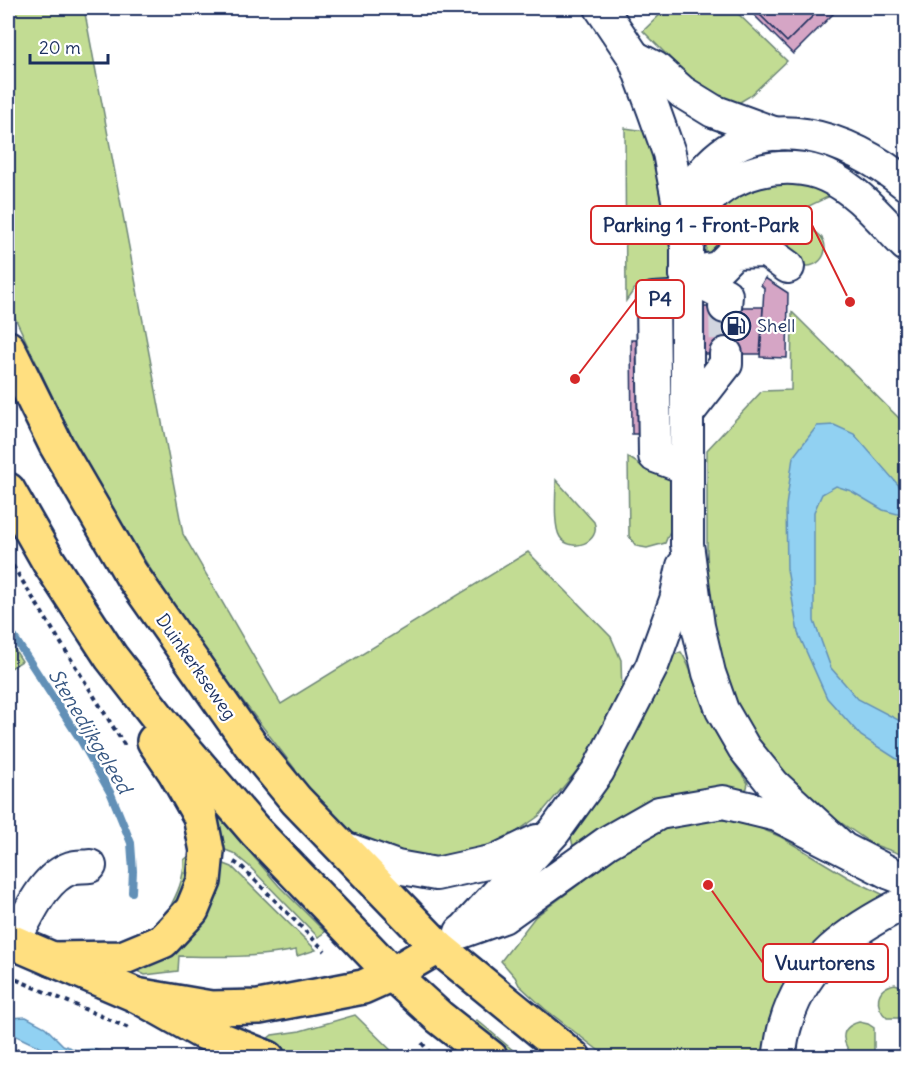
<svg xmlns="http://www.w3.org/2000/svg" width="914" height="1065" viewBox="0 0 914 1065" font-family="Delius,sans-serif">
	<rect width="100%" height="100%" fill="#fff"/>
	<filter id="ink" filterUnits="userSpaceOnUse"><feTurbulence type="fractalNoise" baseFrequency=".0167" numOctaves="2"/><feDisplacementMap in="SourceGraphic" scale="12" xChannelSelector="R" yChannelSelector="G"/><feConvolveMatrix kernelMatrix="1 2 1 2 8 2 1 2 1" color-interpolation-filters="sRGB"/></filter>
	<g filter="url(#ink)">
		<g fill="#c2dc93" stroke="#6e8678" stroke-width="1.5">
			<path d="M8,8H84L183,534L281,704L528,552L611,637L621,660L622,694L590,755L539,816L495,847L440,860L392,856L358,843L306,797L295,769L194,637L126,531L73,440L8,303Z"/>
			<path d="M667,8H732L787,61L750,96L740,102L728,104L708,96L643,31Z"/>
			<path d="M625,128L645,131L670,195L672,280C662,290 649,289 636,287L626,301Z"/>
			<path d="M795,182L834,194C810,206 781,215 771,242L713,257L705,255C709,220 731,192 766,184C775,182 786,182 795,182Z"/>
			<circle cx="807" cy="248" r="18"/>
			<path d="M792,312L906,425V856L872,844L827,813L786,776L750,732L724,677L709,618L707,549V450L762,391L791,390Z"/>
			<path d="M628,457L648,470L668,475L675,484L670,507V531L665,543L647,548L636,546L629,536Z"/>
			<path d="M556,480L594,522C602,542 571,554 560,537C553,526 556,494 556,480Z"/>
			<path d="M8,639L22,661L8,670Z"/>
			<path d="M681,652C691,666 694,684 700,700C713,730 728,757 748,783L747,788L741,793C672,781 637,812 582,848L573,846L571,837C610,779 645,719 673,655Z"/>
			<path d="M215,812L279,886L325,932L318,937L249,866L233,853L215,846Z"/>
			<path d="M726,820L757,827L781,837L849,878L888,897L775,1014L761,1057H607L545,1009L519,985L515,977L501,961L535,917L627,849L661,829L691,821Z"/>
			<path d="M190,855H196L184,902L168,911C177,894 184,880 184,860Z"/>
			<path d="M214,860L232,867L316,950L297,956L296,950C257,958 218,957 179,956L178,971L145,975L129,967Z"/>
			<path d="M895,984L906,988V1018H887C874,1006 875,988 895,984Z"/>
			<path d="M355,1015L398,1057H291L272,1050L267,1044V1039L272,1035L300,1031Z"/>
			<path d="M477,1020L521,1057H504L468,1029Z"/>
			<path d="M859,1022L868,1024L874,1028V1057H855C842,1045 837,1028 859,1022Z"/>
		</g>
		<g fill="#91d1f2" stroke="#6290b7" stroke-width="1.5">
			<path d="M834,425L854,434L901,488L906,509L901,515L883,510L851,491L836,486L822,494L814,512V621L831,668L858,699L906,724V765L861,736L827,698L798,633L787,569L786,506L793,457L817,426Z"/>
			<path d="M26,1017L45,1027L63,1045L76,1050L93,1049L116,1057H60L8,1032V1018Z"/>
		</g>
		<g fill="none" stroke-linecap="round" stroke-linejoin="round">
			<path stroke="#6290b7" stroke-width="8" d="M8,628L80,739L111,794L131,843L133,871L132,892"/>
		</g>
		<g fill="#d5a5c5" stroke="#1b2f5e" stroke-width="1.5">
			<path d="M746,8H821L787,42L753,8L750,11Z"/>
			<path d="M753,8L787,42L821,8H839L793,54L750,11Z"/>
			<path d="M765,278L788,293L787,358L760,357L764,288L761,285Z"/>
			<path d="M702,307H763L760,354H702Z"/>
			<path d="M631,340H671L672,434H632Z"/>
		</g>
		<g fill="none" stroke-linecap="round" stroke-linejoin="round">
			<path stroke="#d1d5df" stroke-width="32" stroke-dasharray="32 16" stroke-linecap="butt" d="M725,307L726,354"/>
			<g stroke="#1b2f5e" stroke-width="36">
				<g id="minor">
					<path d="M601,8L634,57L654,111L669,153L687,246V544L698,626L709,673L722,710L744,748L774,785L840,846"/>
					<path d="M634,57L655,68L682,92L713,111L776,134"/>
					<path d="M680,208C687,195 695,181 705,170C761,105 850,137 906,184"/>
					<path d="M687,246C691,235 694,222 700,211C723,172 787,157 827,176C858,190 882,221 906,245"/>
					<path d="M686,274L718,268L734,252L766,251L788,267"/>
					<path d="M686,274L726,295L725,307"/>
					<path d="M686,297L653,299L655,456L687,468"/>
					<path d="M687,414L726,364V354"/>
					<path d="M344,848L397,867L436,874L495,861L537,841"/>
					<path d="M465,929L554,832L598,771L652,666L676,600L683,566"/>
					<path d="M461,932L503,917L608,842L659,813L723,802L777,815L890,873L906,879"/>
					<path d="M13,942C28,917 42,878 71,868C77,866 84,867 90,866"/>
					<path d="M779,1058C781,1047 782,1036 785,1026C803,961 850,930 906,902"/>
				</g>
			</g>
			<g stroke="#1b2f5e" stroke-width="38">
				<g id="major">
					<path d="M8,348L56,445L131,574L250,744L296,800L438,947L574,1058"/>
					<path d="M8,490L49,562L111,657L164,725L255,831L392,974L439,1017L491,1058"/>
					<path d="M8,940L136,995L200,1031L268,1058"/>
					<path d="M52,959L122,958L163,941L192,910L204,881L207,851L200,816L175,772L154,741"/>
					<path d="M136,995L211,1008L259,1007L363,987L392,974L438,947"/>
				</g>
			</g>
			<g stroke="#1b2f5e" stroke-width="4" stroke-dasharray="4.5 4.5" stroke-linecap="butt">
				<path d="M8,558L125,746"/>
				<path d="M234,862L242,867L325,951"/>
				<path d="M8,976L131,1029"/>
				<path d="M422,1043L434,1058"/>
				<path d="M8,1046L32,1058"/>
			</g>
			<use href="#minor" stroke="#fff" stroke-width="32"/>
			<use href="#major" stroke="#ffdf80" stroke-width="33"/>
		</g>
	</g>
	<defs>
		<g id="fuel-ring" transform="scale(1.5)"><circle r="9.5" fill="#fff" stroke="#1b2f5e" stroke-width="1.5"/><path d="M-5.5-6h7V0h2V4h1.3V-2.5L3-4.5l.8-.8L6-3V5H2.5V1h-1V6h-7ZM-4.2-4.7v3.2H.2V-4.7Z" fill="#1b2f5e"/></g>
	</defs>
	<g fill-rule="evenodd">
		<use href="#fuel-ring" x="736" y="326"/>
	</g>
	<g text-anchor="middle" stroke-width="4.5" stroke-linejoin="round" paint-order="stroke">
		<g font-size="18" fill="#1b2f5e" stroke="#fff" text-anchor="start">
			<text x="757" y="332">Shell</text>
		</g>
		<g font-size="18" fill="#1b2f5e" stroke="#fff">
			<text transform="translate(196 667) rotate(55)" y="6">Duinkerkseweg</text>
		</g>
		<g font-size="20" font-style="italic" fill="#385883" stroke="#fff">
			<text transform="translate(90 731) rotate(59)" y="7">Stenedijkgeleed</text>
		</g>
	</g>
	<path fill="none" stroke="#d62828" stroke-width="2" d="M850 302L812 225M575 379L636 299M708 885L763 963"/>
	<g fill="#d62828" stroke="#fff" stroke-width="2">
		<circle cx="850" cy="302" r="6"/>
		<circle cx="575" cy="379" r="6"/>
		<circle cx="708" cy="885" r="6"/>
	</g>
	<g fill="#fff" stroke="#d62828" stroke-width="2">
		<rect x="591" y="206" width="221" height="38" rx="6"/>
		<rect x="636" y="280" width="48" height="38" rx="6"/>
		<rect x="763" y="944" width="125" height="38" rx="6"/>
	</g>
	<g font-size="20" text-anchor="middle" font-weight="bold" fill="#1b2f5e">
		<text x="701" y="232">Parking 1 - Front-Park</text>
		<text x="660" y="306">P4</text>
		<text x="825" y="970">Vuurtorens</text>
	</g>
	<rect width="914" height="1065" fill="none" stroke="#fff" stroke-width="30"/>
	<rect x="15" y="15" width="884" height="1035" fill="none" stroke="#1b2f5e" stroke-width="2" filter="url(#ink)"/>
	<path d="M30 54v9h78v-9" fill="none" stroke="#1b2f5e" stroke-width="3"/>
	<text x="39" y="54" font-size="18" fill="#1b2f5e" stroke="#ffffff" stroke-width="4.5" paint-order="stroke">20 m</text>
</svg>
